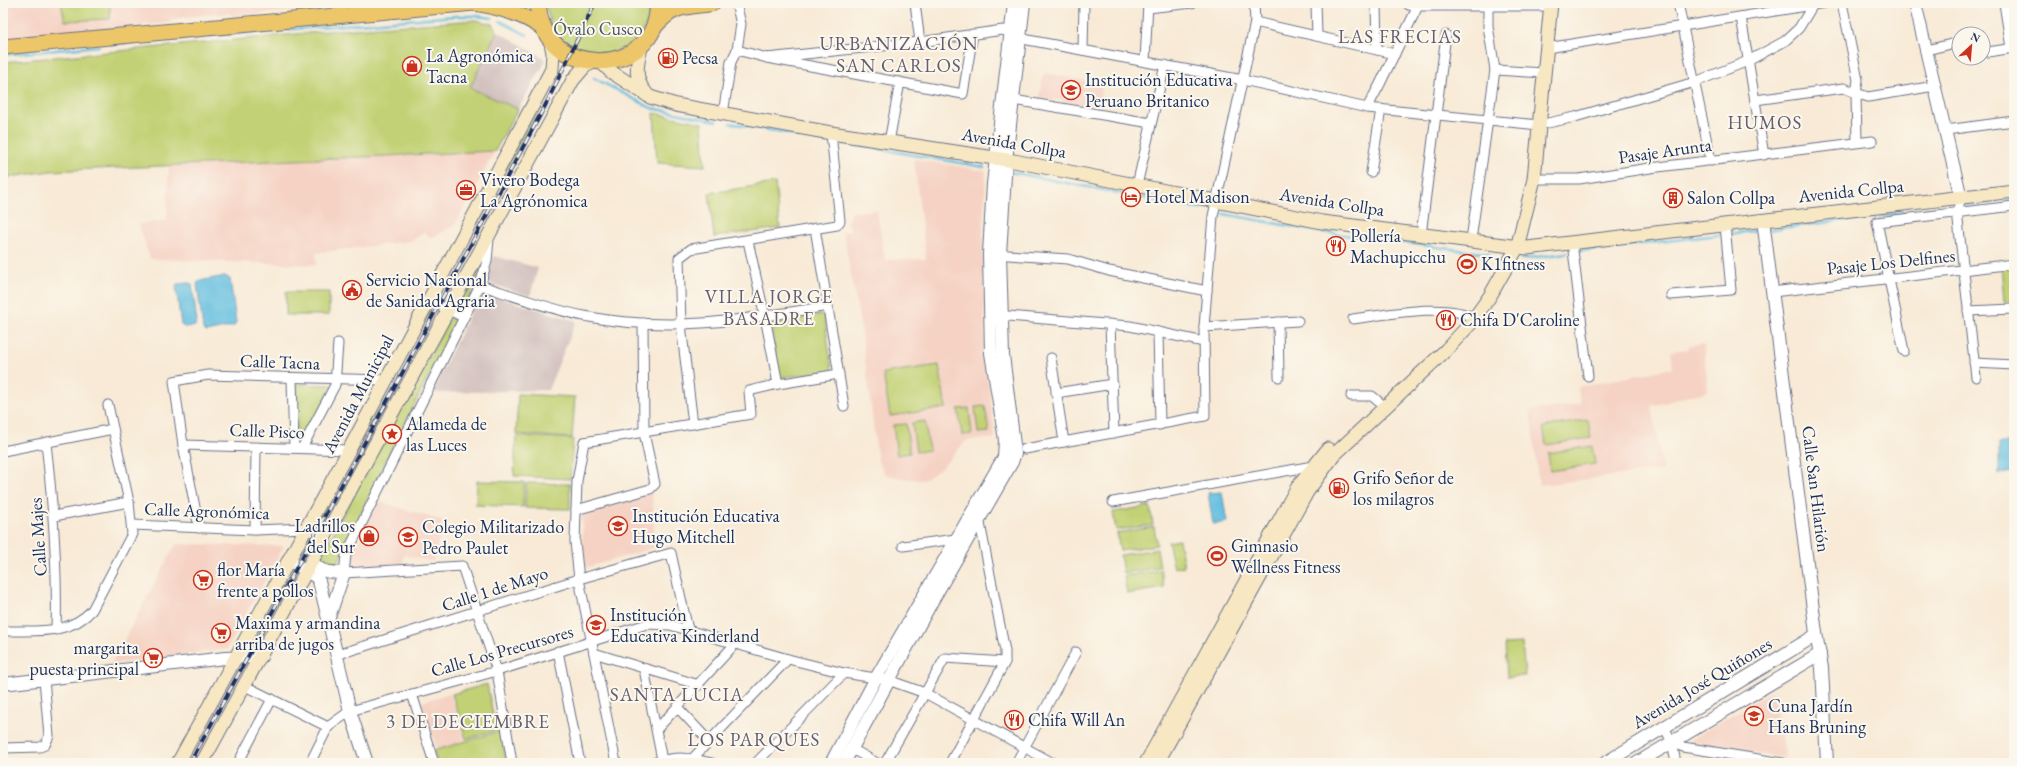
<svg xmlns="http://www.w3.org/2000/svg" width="2017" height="766" viewBox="0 0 2017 766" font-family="'EB Garamond',serif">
	<rect width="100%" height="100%" fill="#fbf7ec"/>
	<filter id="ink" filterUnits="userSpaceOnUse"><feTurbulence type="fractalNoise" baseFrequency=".025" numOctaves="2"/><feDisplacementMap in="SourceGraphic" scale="8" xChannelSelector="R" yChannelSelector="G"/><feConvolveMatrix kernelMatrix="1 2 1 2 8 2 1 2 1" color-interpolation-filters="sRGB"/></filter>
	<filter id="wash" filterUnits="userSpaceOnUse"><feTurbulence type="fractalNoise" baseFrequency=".012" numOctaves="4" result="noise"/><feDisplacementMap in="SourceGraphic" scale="16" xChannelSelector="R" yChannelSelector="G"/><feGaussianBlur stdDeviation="0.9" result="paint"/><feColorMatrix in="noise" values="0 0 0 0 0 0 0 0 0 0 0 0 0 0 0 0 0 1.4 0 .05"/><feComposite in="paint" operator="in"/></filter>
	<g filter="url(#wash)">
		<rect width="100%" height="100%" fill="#f8ead6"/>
		<g fill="#f5d2c3">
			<path d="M3,3H355L233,17L227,13L221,15L217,13L173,19L170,23L3,40Z"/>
			<path d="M1044,73L1103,84L1098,108L1059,100L1051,101L1039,97Z"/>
			<path d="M495,151L454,226L431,238L424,232L411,241L316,253L317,265L150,259L139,224L167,220L169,166Z"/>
			<path d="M914,159L986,171L983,236L985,352L995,438L966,441L941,468L926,479L919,480L901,478L885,474L878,461L861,328L843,232L850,231L851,229L847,222L851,212L877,210L885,260L926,259Z"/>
			<path d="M1704,344L1708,391L1652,406L1663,470L1539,485L1530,411L1580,404L1578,387L1673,368L1671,351L1689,349V345Z"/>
			<path d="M652,493L655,548L584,568L582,515Z"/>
			<path d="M377,501L443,521L433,562L404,555L403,565L349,569L347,566Z"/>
			<path d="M176,544L284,546L227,649L111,664Z"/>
			<path d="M1772,691L1786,758L1688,744V741Z"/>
			<path d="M450,693L465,741L437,749L422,702Z"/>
		</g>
		<g fill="#d1bfbd">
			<path d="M497,31L544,58V64L518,109L470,88Z"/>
			<path d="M494,256L538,268L530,296L485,282Z"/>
			<path d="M480,292L576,321L548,390L432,393Z"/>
		</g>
		<g fill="#c2d174" stroke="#6e8069">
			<path d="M61,3H110V19L65,21Z"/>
			<path d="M545,3H651L646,25L640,35L630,45L604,56L575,51L553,32Z"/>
			<path d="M476,20L492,24L497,31L470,88L518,109L495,151L50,171L3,178V62L339,30Z"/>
			<path d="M543,96L546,97L455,265L453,263Z"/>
			<path d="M654,113L702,123L705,166L657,163Z"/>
			<path d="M775,183L780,228L714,237L709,193Z"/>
			<path d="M2014,264V302H2004L2001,265Z"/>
			<path d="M478,268L481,270L464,309L461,311L457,304Z"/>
			<rect x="286" y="292" width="43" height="23"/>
			<path d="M428,308L431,310L316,527L312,525Z"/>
			<path d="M824,314L832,370L780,378L770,324Z"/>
			<path d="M452,317L456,319V323L387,458L338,562C333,566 328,567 322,564L320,558L450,318Z"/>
			<path d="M939,365L946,408L890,416L883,373Z"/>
			<path d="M296,384L333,385L301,446L297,444Z"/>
			<path d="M518,394L575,397L572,438L516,434Z"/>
			<path d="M985,406L989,432L978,433L975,407Z"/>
			<path d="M969,408L972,434L962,435L958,409Z"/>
			<path d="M1588,420L1591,438L1546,445L1543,427Z"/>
			<path d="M925,421L929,450L916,452L912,423Z"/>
			<path d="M906,424L910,453L897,455L893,425Z"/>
			<path d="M516,436L573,439L570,479L514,476Z"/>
			<path d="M1592,446L1595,464L1550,471L1548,453Z"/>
			<path d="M477,481L524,482L523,507L476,505Z"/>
			<path d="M526,483L570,484V509L525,508Z"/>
			<path d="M1150,506L1153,525L1116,530L1113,512Z"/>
			<path d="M1154,527L1157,545L1120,551L1117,533Z"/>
			<path d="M1179,540L1184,566L1174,568L1168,542Z"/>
			<path d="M1157,549L1160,567L1123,573L1120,555Z"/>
			<path d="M1161,570L1164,588L1127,594L1124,576Z"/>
			<path d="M1522,643L1525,676L1507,677L1505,644Z"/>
			<path d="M487,684L496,730L466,739L452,694Z"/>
			<path d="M500,731L507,763H438L433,751Z"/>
		</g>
		<g fill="#62bee0" stroke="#3e769f">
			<path d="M225,276L230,279L236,322L234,326L206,332L203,329L197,284L199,281Z"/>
			<path d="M189,283L192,284L197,322L195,326L184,327L181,325L176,286L177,284Z"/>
			<path d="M1999,443H2012L2013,472L1999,474Z"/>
			<path d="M1222,492L1227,522L1213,524L1208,493Z"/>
		</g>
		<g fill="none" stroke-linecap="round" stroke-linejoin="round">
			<g stroke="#62bee0" stroke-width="2.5">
				<path d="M500,21L527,35"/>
				<path d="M111,44L456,16H476L492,18"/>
				<path d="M3,55L99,46"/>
				<path d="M594,78L651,108L716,121"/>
				<path d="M730,123L825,140"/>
				<path d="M838,142L984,167"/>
				<path d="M1010,172L1201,209"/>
				<path d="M2007,200L2014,199"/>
				<path d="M1963,206L1997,201"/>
				<path d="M1224,214L1322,232L1489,254"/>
				<path d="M1767,230L1949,207"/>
				<path d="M1579,251L1754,231"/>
				<path d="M1522,259L1567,253"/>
			</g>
		</g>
	</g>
	<g filter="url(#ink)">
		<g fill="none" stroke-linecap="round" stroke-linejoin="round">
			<g stroke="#687088" stroke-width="11">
				<g id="minor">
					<path d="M915,3L920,42"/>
					<path d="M1254,3L1255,22L1213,216L1204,327L1298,321"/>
					<path d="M1316,3L1317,36"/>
					<path d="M1376,3L1377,50"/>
					<path d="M1409,3V5L1418,6H1551"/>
					<path d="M1678,3L1711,161"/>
					<path d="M1842,3L1858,80L1856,93L1868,97L1935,86"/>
					<path d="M2004,3L2011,48"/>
					<path d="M1148,8L1192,3"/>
					<path d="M1741,17L1764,155"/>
					<path d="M1255,22L1395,54"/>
					<path d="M1547,48L1825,3"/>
					<path d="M737,50L767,58L963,94L973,34"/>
					<path d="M1083,50L1084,3"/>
					<path d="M1927,50L1959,42"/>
					<path d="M1983,50L1988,52L2014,48"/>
					<path d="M767,58L920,42L1003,30L1028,40L1243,80L1367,108L1539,125L1575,117L1695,82L1748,61L1785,41L1799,28L1813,5"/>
					<path d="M1145,61L1148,3"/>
					<path d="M1495,70L1545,73"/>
					<path d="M1007,99L1151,123"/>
					<path d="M1755,100L1844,88L1856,93L1857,142"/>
					<path d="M1367,108L1379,86L1418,6"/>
					<path d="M723,114L731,62L737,50L741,24L736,3"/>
					<path d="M1946,130L2014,121"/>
					<path d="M889,142L900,82"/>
					<path d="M1371,172L1381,109"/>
					<path d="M1534,179H1579L1650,168L1872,141"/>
					<path d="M1137,185L1165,65"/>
					<path d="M1961,198L1957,212L1976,377"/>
					<path d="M815,228L844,406"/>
					<path d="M1421,235L1446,35"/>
					<path d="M489,239L487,261L480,285L346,555L344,573L462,566L497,671L512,763"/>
					<path d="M1471,240L1495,70L1488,26V5"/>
					<path d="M748,241L765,317L778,384L839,374"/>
					<path d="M1572,242L1588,376"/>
					<path d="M994,254L1068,259L1109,271L1207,291"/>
					<path d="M480,285C514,296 549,309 584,316C669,333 745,320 828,306"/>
					<path d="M1772,292L2014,264"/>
					<path d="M1671,295L1731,290L1725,225"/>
					<path d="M429,300L463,317"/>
					<path d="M1968,311L2014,309"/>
					<path d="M996,315L1130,326L1204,342"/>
					<path d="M1353,319C1385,315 1447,302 1474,318"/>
					<path d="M1278,322L1279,377"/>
					<path d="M1110,324L1114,433"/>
					<path d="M1158,332L1160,425"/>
					<path d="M1904,351L1877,222L2014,206"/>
					<path d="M1051,358L1064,442"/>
					<path d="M1974,363L2014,365"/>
					<path d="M292,379L294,448"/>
					<path d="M1056,393L1113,384"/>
					<path d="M1351,396H1372L1385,407"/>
					<path d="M693,424L681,325L679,258L691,249L837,225L840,221L831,133"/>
					<path d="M46,443C53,505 58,567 56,630"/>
					<path d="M183,445L349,450"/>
					<path d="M302,448L335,385L338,343"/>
					<path d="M1025,449L1205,416L1204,327"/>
					<path d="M3,451L113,429"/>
					<path d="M1113,502L1313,466L1316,469"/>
					<path d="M576,510L650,489L655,484L644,433L643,323"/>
					<path d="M54,516L129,502"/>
					<path d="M132,525L255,530L306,528L325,539"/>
					<path d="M199,528L183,445L174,381L208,375L386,380"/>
					<path d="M255,530L256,447"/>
					<path d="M903,546L956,539"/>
					<path d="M3,631C34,630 69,636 92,610L132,534L129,502L108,405"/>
					<path d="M558,651L580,763"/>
					<path d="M594,653L699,685"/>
					<path d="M336,655L579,579L671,553L688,630"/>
					<path d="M644,669L662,760"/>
					<path d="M245,686L328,727"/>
					<path d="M412,694L434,763"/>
					<path d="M678,708L709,741"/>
					<path d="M1664,727L1672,742L1676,763"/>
					<path d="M657,729L735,644"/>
					<path d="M1672,742L1683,747L1783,763"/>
					<path d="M3,748L40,747L45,745L49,736L44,679"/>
					<path d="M852,749L877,763"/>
					<path d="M693,758L788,659"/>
					<path d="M238,763L272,699"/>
					<path d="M310,763L328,727L350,711L497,671L647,624L670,625L788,659L844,673"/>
					<path d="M616,763L579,579L575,542L577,481L584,442L751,414L749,391L778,384"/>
					<path d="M653,763C677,756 688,757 712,763"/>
					<path d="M756,763L844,673L888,680L925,693L1053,763"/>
					<path d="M885,763L945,658L1005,662"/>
					<path d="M950,763L1005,662V651L979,518"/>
					<path d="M1016,763L1076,652"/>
				</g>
			</g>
			<g stroke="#687088" stroke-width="14">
				<g id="tertiary">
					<path d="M1915,3L1961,198"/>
					<path d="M1763,220L1816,633L1822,668L1827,763"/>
					<path d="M289,560L316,577L319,581L350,711L367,763"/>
					<path d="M313,562C320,573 331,572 344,573L328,620"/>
					<path d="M3,684L225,658L261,657"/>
					<path d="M831,763L876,678L1004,457L1005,440L991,353L989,254L993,184L1014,3"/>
					<path d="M844,763L935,596L1012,462L1015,453L1003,355L1000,254L1006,160L1024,3"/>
					<path d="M1605,763L1813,637L1816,633"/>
					<path d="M1637,763L1820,654"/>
				</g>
			</g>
			<g stroke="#687088" stroke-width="15">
				<g id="secondary">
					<path d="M642,43C638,61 632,78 646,93"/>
					<path d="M601,62L610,71L650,97L676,105L831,133L1014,161L1322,222L1527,248L2014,191"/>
					<path d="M178,763L349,450L552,69L553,53L550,38"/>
					<path d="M202,763L573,80L585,66L594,62"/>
					<path d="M1146,763L1297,488L1328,449"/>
					<path d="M1157,763L1307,492L1334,455L1446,350L1471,323L1490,296L1517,248L1534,179L1551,3"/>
				</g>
			</g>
			<g stroke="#687088" stroke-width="17">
				<g id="primary">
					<path d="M475,3C500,7 524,14 544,29"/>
					<path d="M3,47L474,3"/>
				</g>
			</g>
			<g stroke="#687088" stroke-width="18">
				<g id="trunk">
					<path d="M538,3C540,81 659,80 658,3"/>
					<path d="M654,27C673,4 685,7 712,3"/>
				</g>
			</g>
			<use href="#minor" stroke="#fff" stroke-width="9"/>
			<use href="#tertiary" stroke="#fff" stroke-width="12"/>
			<use href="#secondary" stroke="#f7e8c3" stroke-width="13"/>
			<use href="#primary" stroke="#ecc669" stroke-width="15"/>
			<use href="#trunk" stroke="#ecc669" stroke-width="16"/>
			<g stroke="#1b2f5e" stroke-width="4">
				<path id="rail" d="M190,763L383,409L546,104L595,3"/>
			</g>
			<use href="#rail" stroke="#fbf7ec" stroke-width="2.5" stroke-dasharray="8" stroke-linecap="butt"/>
		</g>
	</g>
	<defs>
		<g id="fuel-ring" transform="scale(1)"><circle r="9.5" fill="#fbf7ec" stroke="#c8321e" stroke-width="1.5"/><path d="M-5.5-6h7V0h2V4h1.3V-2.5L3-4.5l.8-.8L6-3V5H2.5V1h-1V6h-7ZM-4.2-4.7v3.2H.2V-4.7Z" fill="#c8321e"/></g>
		<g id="shop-ring" transform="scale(1)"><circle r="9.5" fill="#fbf7ec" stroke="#c8321e" stroke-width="1.5"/><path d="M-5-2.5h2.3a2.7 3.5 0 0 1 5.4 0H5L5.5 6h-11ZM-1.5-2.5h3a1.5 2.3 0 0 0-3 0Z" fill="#c8321e"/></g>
		<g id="school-ring" transform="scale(1)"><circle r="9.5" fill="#fbf7ec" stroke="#c8321e" stroke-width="1.5"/><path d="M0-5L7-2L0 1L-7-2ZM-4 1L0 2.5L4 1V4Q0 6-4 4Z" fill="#c8321e"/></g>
		<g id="office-ring" transform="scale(1)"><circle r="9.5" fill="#fbf7ec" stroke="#c8321e" stroke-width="1.5"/><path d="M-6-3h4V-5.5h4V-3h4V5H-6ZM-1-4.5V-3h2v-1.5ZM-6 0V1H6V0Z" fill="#c8321e"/></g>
		<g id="hotel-ring" transform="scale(1)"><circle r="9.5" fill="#fbf7ec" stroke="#c8321e" stroke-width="1.5"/><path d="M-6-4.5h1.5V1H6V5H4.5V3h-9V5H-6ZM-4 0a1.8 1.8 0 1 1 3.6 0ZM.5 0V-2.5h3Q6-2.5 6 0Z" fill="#c8321e"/></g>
		<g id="building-ring" transform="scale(1)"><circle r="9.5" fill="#fbf7ec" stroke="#c8321e" stroke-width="1.5"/><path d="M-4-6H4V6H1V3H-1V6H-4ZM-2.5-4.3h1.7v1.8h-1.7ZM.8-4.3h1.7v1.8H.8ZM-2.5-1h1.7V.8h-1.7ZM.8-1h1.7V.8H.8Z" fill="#c8321e"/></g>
		<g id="restaurant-ring" transform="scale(1)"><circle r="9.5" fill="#fbf7ec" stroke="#c8321e" stroke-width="1.5"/><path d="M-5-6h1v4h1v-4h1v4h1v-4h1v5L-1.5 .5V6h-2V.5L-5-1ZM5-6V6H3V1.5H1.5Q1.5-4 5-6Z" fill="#c8321e"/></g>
		<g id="stadium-ring" transform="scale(1)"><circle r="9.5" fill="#fbf7ec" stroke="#c8321e" stroke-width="1.5"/><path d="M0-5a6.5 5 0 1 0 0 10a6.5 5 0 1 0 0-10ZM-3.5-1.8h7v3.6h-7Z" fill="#c8321e"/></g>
		<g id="civic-ring" transform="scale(1)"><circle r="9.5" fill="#fbf7ec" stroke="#c8321e" stroke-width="1.5"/><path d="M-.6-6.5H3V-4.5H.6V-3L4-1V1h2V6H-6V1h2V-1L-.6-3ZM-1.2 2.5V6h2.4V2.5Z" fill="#c8321e"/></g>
		<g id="sight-ring" transform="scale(1)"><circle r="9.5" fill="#fbf7ec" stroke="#c8321e" stroke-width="1.5"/><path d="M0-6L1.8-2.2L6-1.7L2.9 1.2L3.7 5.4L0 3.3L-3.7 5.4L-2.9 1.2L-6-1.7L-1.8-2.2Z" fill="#c8321e"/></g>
		<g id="university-ring" transform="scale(1)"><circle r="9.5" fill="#fbf7ec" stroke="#c8321e" stroke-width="1.5"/><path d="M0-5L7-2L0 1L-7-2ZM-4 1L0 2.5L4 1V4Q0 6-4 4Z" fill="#c8321e"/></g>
		<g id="supermarket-ring" transform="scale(1)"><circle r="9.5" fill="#fbf7ec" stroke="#c8321e" stroke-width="1.5"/><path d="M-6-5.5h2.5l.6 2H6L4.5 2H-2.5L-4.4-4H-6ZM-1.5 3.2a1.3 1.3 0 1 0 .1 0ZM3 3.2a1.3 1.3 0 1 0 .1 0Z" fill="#c8321e"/></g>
	</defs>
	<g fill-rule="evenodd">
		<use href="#fuel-ring" x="668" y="58"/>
		<use href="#shop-ring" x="412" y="66"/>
		<use href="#school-ring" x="1071" y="90"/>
		<use href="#office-ring" x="466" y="190"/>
		<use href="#hotel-ring" x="1131" y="197"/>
		<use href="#building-ring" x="1673" y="198"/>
		<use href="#restaurant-ring" x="1336" y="246"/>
		<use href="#stadium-ring" x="1467" y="264"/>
		<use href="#civic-ring" x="352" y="290"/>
		<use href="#restaurant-ring" x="1446" y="320"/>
		<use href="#sight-ring" x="392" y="434"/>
		<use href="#fuel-ring" x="1339" y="488"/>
		<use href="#school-ring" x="618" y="526"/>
		<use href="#shop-ring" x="369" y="536"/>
		<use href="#university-ring" x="408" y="537"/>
		<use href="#stadium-ring" x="1217" y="556"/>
		<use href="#supermarket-ring" x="203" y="580"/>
		<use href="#school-ring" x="596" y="625"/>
		<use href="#supermarket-ring" x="221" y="633"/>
		<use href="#supermarket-ring" x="153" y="658"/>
		<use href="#school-ring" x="1754" y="716"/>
		<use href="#restaurant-ring" x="1014" y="720"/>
	</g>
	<g text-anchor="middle" stroke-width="4" stroke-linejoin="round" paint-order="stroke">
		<g font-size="18" fill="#455864" stroke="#fbf7ec">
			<text x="598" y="35">Óvalo Cusco</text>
		</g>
		<g font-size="18" fill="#1b2f5e" stroke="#fbf7ec" text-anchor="start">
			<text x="426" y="62">La Agronómica<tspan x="426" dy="21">Tacna</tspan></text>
			<text x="682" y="64">Pecsa</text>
			<text x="1085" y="86">Institución Educativa<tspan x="1085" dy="21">Peruano Britanico</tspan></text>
			<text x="480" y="186">Vivero Bodega<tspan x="480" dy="21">La Agrónomica</tspan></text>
			<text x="1145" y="203">Hotel Madison</text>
			<text x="1687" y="204">Salon Collpa</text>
			<text x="1350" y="242">Pollería<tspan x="1350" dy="21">Machupicchu</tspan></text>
			<text x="1481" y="270">K1fitness</text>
			<text x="366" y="286">Servicio Nacional<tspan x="366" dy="21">de Sanidad Agraria</tspan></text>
			<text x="1460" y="326">Chifa D'Caroline</text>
			<text x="406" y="430">Alameda de<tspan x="406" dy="21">las Luces</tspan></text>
			<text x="1353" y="484">Grifo Señor de<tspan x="1353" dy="21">los milagros</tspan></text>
			<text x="632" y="522">Institución Educativa<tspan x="632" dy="21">Hugo Mitchell</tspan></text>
			<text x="355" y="532" text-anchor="end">Ladrillos<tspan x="355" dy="21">del Sur</tspan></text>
			<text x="422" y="533">Colegio Militarizado<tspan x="422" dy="21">Pedro Paulet</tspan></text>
			<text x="1231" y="552">Gimnasio<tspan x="1231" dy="21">Wellness Fitness</tspan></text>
			<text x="217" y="576">flor María<tspan x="217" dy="21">frente a pollos</tspan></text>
			<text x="610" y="621">Institución<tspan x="610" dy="21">Educativa Kinderland</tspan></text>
			<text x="235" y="629">Maxima y armandina<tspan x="235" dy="21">arriba de jugos</tspan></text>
			<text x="139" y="654" text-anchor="end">margarita<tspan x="139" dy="21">puesta principal</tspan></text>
			<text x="1768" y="712">Cuna Jardín<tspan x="1768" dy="21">Hans Bruning</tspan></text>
			<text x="1028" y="726">Chifa Will An</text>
		</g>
		<g font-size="18" fill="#1b2f5e" stroke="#fbf7ec">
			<text transform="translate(1014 143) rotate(10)" y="6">Avenida Collpa</text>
			<text transform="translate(1665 151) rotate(-8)" y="6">Pasaje Arunta</text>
			<text transform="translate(1851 191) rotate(-6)" y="6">Avenida Collpa</text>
			<text transform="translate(1332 202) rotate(9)" y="6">Avenida Collpa</text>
			<text transform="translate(1891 262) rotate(-6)" y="6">Pasaje Los Delfines</text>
			<text transform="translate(280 362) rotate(2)" y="6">Calle Tacna</text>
			<text transform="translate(358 394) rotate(-62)" y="6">Avenida Municipal</text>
			<text transform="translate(267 431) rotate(2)" y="6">Calle Pisco</text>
			<text transform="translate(1816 489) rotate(83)" y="6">Calle San Hilarión</text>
			<text transform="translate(207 511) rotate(2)" y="6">Calle Agronómica</text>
			<text transform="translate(38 537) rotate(-94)" y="6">Calle Majes</text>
			<text transform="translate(495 589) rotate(-18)" y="6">Calle 1 de Mayo</text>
			<text transform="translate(502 651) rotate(-16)" y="6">Calle Los Precursores</text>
			<text transform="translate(1702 683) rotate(-31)" y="6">Avenida José Quiñones</text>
		</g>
		<g font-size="19" letter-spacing="1" fill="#645e73" stroke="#fbf7ec">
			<text x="1400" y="43">LAS FRECIAS</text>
			<text x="899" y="50">URBANIZACIÓN<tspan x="899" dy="22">SAN CARLOS</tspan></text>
			<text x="1765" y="129">HUMOS</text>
			<text x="769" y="303">VILLA JORGE<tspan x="769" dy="22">BASADRE</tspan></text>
			<text x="677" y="701">SANTA LUCIA</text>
			<text x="468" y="728">3 DE DECIEMBRE</text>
			<text x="754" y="746">LOS PARQUES</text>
		</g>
	</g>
	<rect width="2017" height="766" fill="none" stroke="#fbf7ec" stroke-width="16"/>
	<g transform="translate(1971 46) rotate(26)"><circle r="19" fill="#fbf7ec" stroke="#a1a7b3"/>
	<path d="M0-3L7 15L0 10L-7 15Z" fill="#c8321e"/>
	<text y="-6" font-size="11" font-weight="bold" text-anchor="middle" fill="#1b2f5e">N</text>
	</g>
</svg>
